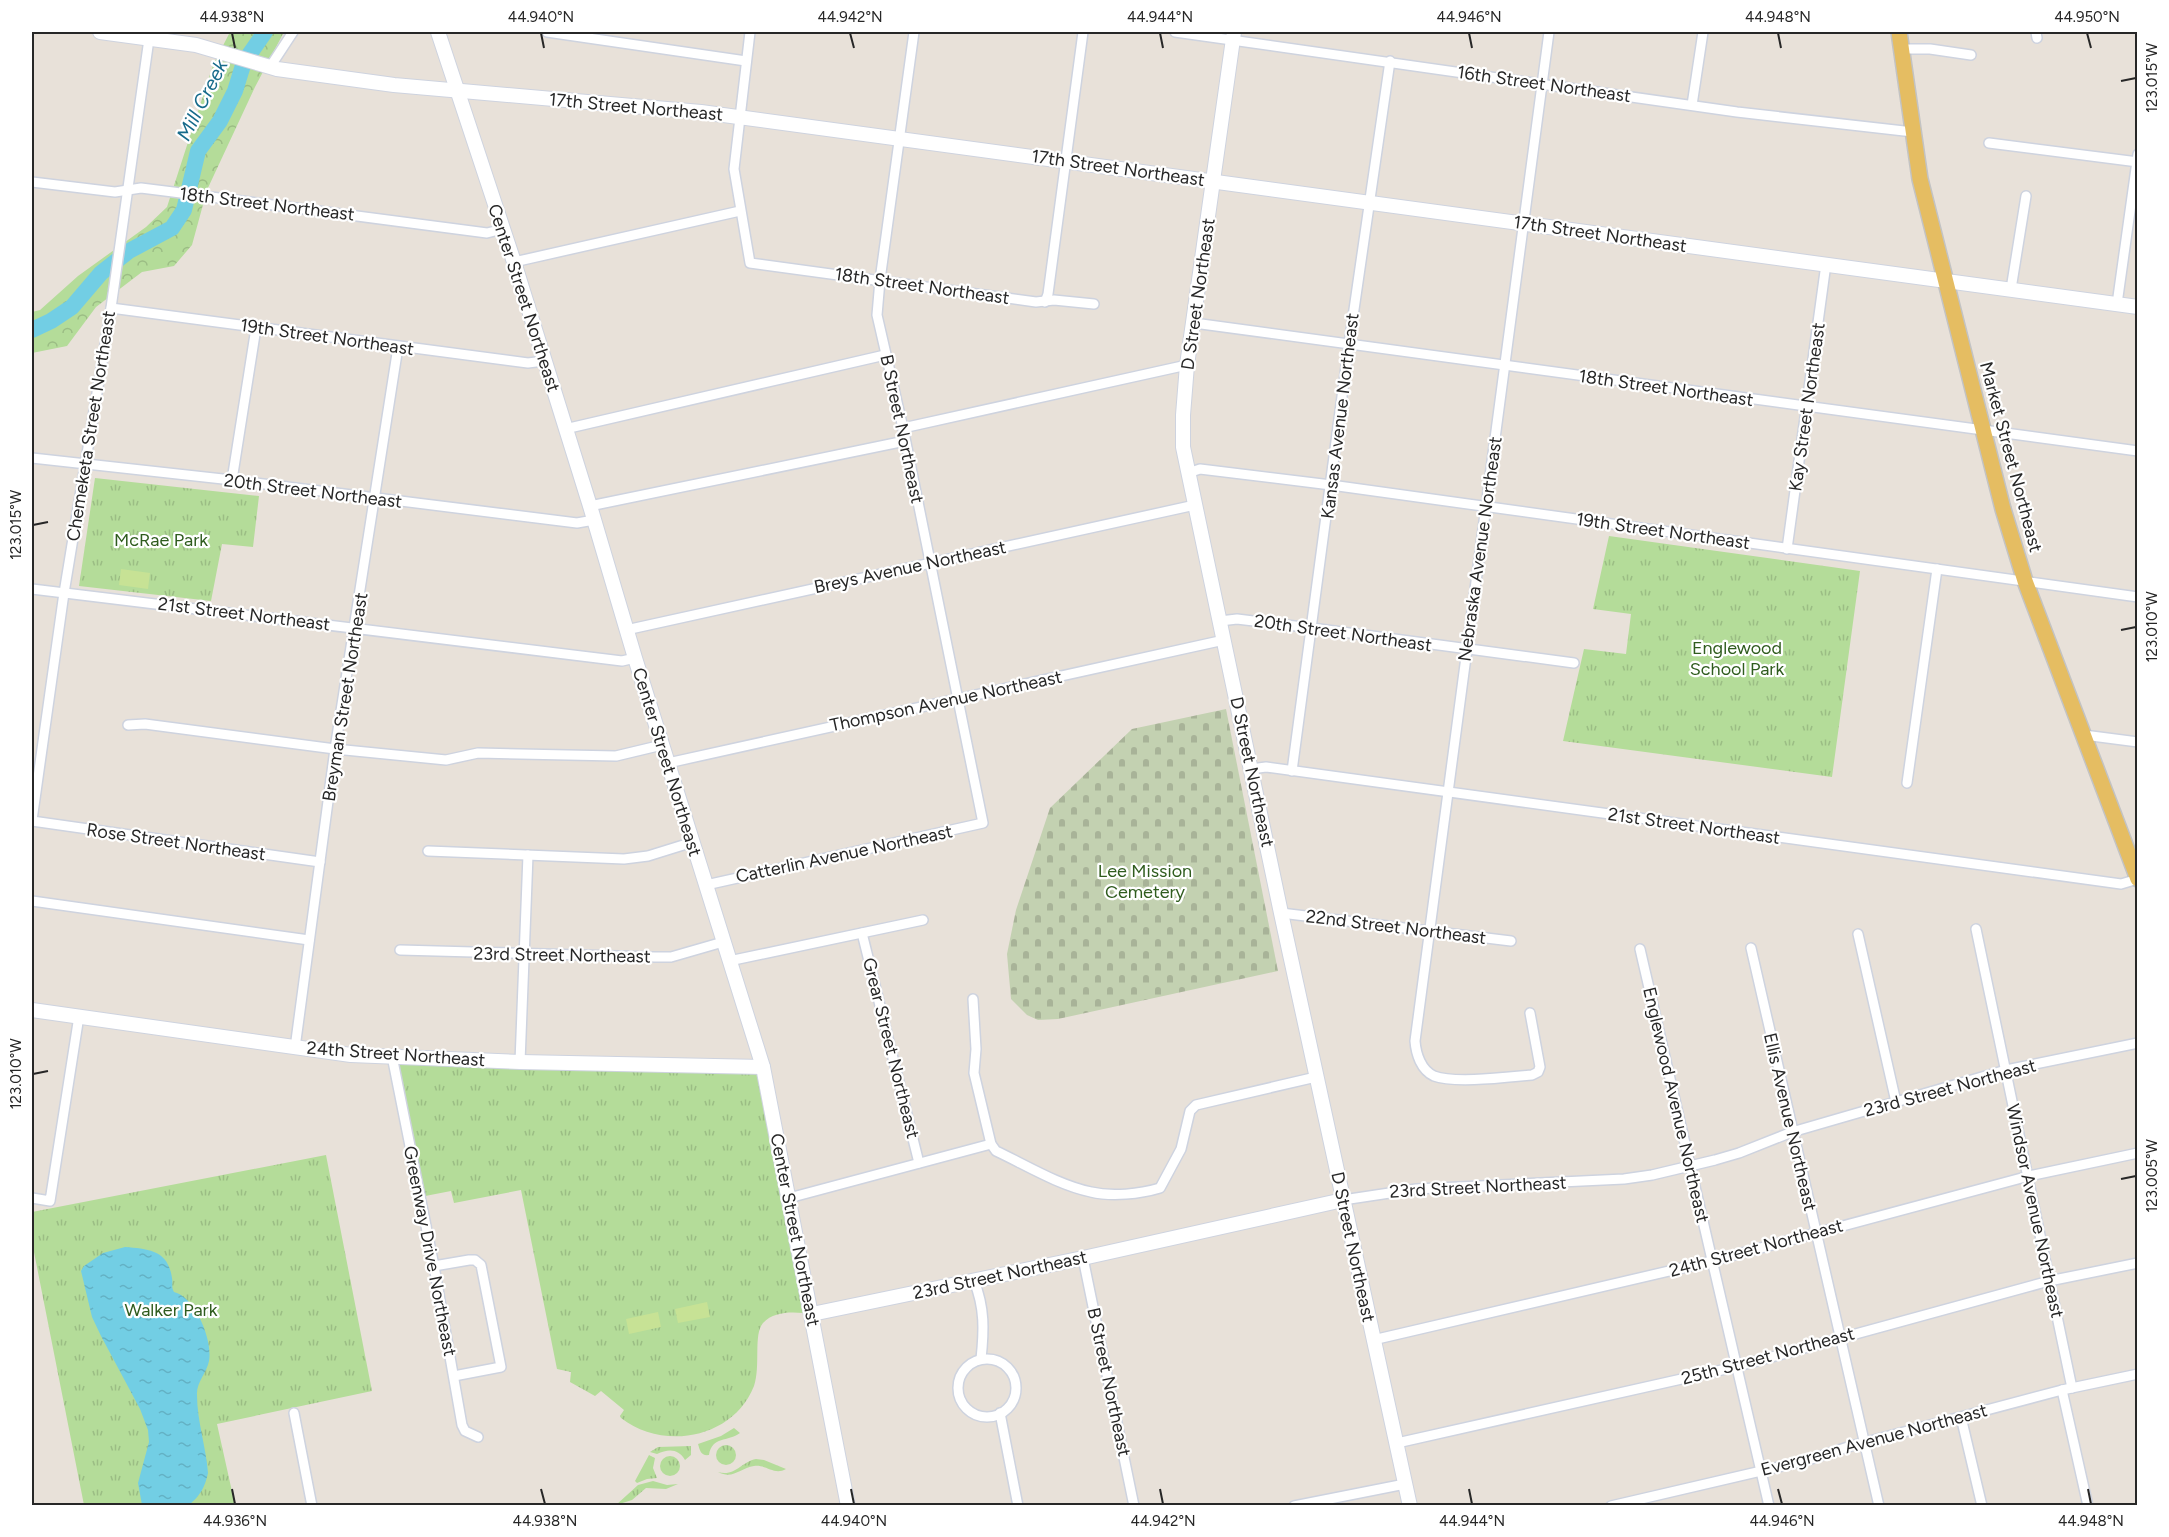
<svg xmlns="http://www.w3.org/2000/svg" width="2169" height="1537" viewBox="0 0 2169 1537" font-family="Figtree,sans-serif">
	<defs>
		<pattern id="grass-tufts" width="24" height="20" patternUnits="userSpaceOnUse" patternTransform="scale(1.5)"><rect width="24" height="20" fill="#b4dc99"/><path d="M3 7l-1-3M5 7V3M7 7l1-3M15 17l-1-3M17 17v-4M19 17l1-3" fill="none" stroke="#9bbd84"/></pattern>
		<pattern id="forest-crowns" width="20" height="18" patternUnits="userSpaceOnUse" patternTransform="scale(1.5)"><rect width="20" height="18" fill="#b4dc99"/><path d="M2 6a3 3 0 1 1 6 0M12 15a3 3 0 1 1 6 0" fill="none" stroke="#9bbd84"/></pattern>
		<pattern id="cemetery-stones" width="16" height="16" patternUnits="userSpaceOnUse" patternTransform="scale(1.5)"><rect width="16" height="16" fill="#c3d1b1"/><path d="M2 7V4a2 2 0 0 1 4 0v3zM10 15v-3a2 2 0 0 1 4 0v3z" fill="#a8b398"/></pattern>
		<pattern id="water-ripples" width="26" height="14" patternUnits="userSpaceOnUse" patternTransform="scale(1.5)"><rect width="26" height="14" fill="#72cee4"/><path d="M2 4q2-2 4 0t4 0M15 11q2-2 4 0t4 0" fill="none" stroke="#63b1c4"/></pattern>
	</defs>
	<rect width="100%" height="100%" fill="#e8e1d9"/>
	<g fill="url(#grass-tufts)">
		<path d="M95,478L259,496L253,547L222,544L211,601L79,586Z"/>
		<path d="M1609,536L1860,571L1832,777L1563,741L1584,649L1626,654L1631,614L1593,609Z"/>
		<path d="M392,1056L763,1067L812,1314C796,1312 775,1310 763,1323C753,1335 761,1366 754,1386C733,1439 663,1451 621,1418L620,1416L624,1410L601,1391L595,1396L570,1382L571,1372L557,1369L521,1190L454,1203L451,1191L420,1197Z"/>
		<path d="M326,1155L372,1391L217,1424L235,1505H84L32,1242V1212Z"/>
		<path d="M734,1428L740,1433C728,1442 712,1436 709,1455C701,1456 700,1451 698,1444L721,1436Z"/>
		<circle cx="726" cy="1455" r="10"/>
		<path d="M691,1446V1455L685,1460C678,1448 668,1449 657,1454L650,1452L658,1447Z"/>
		<path d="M649,1455L655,1458L653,1468L657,1478L647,1479L637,1483L635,1481Z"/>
		<circle cx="670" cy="1466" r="10"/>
		<path d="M756,1459L764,1460L786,1469C774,1476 766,1464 754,1466C740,1468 733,1480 718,1472C735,1477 741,1462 756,1459Z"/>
		<path d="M653,1481L667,1485L678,1484L666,1489L646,1488L632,1500L616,1505L638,1485Z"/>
	</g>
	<path fill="url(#forest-crowns)" d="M230,32H284L255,87L207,190L192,245L174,266L142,272L96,307L67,346L32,353V312L40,310L78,276L146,227L167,207L213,65Z"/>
	<path fill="url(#cemetery-stones)" d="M1226,709L1278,971L1058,1019L1038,1020L1027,1015L1011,999L1007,954L1016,910L1050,808L1132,729Z"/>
	<g fill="#c7e295">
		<path d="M121,569L150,573L148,589L119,585Z"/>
		<path d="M707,1302L710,1317L678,1323L675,1309Z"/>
		<path d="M658,1312L661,1327L629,1334L626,1319Z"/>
	</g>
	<path fill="url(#water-ripples)" d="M125,1247C149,1249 168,1250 172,1278C173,1284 171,1287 174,1292C195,1297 213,1340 209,1361C207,1372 196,1383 197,1395C197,1421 206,1447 208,1473C205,1487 200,1496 189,1505H142L138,1483L149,1442L148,1430L140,1409L101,1336L92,1317L81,1271L84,1266L103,1253Z"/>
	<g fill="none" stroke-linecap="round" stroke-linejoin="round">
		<path stroke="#72cee4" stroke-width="16" d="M32,330L51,321L72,307L101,273L129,251L172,228L184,210L198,151L220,121L235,91L244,62L265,32"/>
		<g stroke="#ced3df" stroke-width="12">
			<g id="street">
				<path d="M547,32L746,61"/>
				<path d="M750,32L734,169L750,263L1036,302L1054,300L1094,304"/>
				<path d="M1175,32L1737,112L1913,132"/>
				<path d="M2036,32L2037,38"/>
				<path d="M1902,49H1930L1971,55"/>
				<path d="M270,67L293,32"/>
				<path d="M1692,105L1703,32"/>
				<path d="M1989,143L2138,162"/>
				<path d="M32,182L115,192L141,188L173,192L487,233L503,229"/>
				<path d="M514,262L740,211"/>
				<path d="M2011,289L2026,196"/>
				<path d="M1045,302L1048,294L1083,32"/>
				<path d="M2117,304L2138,154"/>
				<path d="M111,308L528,363L544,361"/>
				<path d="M1194,323L2138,451"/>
				<path d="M903,428L1187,365"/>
				<path d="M565,429L885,355"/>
				<path d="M32,458L232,480L577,523L594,520"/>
				<path d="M1188,473L1200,469L1331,485L2138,597"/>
				<path d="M232,480L256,328"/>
				<path d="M590,506L905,441"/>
				<path d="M1787,549L1826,264"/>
				<path d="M32,589L622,661L635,658"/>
				<path d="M1220,621L1237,619L1312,628L1574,663"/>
				<path d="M626,630L1195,505"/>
				<path d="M128,725L145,724L335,749L446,760L478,753L616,756L662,745"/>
				<path d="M2084,735L2138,742"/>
				<path d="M668,763L1224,640"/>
				<path d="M1251,769L1266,767L2121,884L2138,879"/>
				<path d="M1292,771L1349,344L1390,61"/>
				<path d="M1907,783L1937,569"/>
				<path d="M32,820L64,593L111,308L150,32"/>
				<path d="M32,821L320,862"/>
				<path d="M428,851L624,859L648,856L693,842"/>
				<path d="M706,885L983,823L903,428L877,315L880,280L914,32"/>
				<path d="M32,901L309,940"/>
				<path d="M1281,913L1511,941"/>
				<path d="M1976,929L2072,1388"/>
				<path d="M862,933L919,1163"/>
				<path d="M1858,934L1896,1102"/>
				<path d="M1751,948L1879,1506"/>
				<path d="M1640,949L1769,1506"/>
				<path d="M400,950L655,957H671L723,942"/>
				<path d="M729,961L923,920"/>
				<path d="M973,999L976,1049L974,1073L991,1144L996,1151C1026,1165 1058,1185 1091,1192C1112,1197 1140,1194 1160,1188L1181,1149L1190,1111L1196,1105L1316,1077"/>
				<path d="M1530,1013L1540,1067L1538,1072L1532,1075C1509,1077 1455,1084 1434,1076C1421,1070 1416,1054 1415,1041L1549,32"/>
				<path d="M295,1048L335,749L398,347"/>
				<path d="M392,1056L434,1266L462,1425L465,1431L478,1437"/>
				<path d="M520,1062L528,855"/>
				<path d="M32,1198L50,1201L79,1016"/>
				<path d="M789,1198L991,1144"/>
				<path d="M1343,1200L1416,1189L1624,1179L1652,1175L1715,1160L1739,1153L1792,1132L2006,1070L2138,1043"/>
				<path d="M1083,1258L1134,1506"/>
				<path d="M434,1266L469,1260H475L481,1265L501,1367L454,1376"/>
				<path d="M974,1281C985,1308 984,1331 981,1359"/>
				<path d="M1373,1340L1712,1261L2029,1176L2138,1153"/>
				<circle cx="987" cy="1388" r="29"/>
				<path d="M2062,1390L2088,1506"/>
				<path d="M294,1413L312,1506"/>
				<path d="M1000,1413L1018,1506"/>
				<path d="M1961,1417L1982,1506"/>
				<path d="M1397,1443L1735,1367L2049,1281L2138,1263"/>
				<path d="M1294,1506L1405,1484"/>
				<path d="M1611,1506L1808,1460L1851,1446L2062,1390L2138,1374"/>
			</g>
		</g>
		<g stroke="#ced3df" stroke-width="16">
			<g id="secondary">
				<path d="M100,32L196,45L277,69L394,85L701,112L2138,307"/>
				<path d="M438,32L514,262L590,506L635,658L763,1067L848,1506"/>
				<path d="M1234,32L1187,365L1183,415V447L1281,913L1410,1506"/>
				<path d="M32,1010L351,1055L520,1062L763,1067"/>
				<path d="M812,1314L1083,1258L1343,1200"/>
			</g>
		</g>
		<g stroke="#c3c3c3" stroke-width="18">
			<path id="primary" d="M1899,32L1920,179L2003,509L2025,581L2138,879"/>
		</g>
		<use href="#street" stroke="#fff" stroke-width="9"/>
		<use href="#secondary" stroke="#fff" stroke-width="14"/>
		<use href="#primary" stroke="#e5bd62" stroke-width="15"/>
	</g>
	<path fill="none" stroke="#272727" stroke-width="2" d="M232,33L235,48M541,33L544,48M850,33L854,48M1160,33L1163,48M1469,33L1472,48M1778,33L1781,48M2087,33L2091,48M2121,81L2136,78M33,525L48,522M2121,630L2136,627M33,1074L48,1071M2121,1179L2136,1176M232,1489L235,1504M541,1489L545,1504M851,1489L854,1504M1160,1489L1163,1504M1469,1489L1472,1504M1778,1489L1782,1504M2088,1489L2091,1504"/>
	<g text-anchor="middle" stroke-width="4.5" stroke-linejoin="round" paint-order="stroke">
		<g font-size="18" fill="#272727" stroke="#fff">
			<text transform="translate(1544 84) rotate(8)" y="6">16th Street Northeast</text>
			<text transform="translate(636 107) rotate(5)" y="6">17th Street Northeast</text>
			<text transform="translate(1118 168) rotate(8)" y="6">17th Street Northeast</text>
			<text transform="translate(267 204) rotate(7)" y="6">18th Street Northeast</text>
			<text transform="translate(1600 234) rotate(8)" y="6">17th Street Northeast</text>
			<text transform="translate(922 286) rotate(8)" y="6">18th Street Northeast</text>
			<text transform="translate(1198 294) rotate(-82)" y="6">D Street Northeast</text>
			<text transform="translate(524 298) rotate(72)" y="6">Center Street Northeast</text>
			<text transform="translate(327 337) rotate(8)" y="6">19th Street Northeast</text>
			<text transform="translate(1666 388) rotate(8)" y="6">18th Street Northeast</text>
			<text transform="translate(1807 407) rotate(-82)" y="6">Kay Street Northeast</text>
			<text transform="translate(1340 416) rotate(-83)" y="6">Kansas Avenue Northeast</text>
			<text transform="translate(91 426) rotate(-81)" y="6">Chemeketa Street Northeast</text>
			<text transform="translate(902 429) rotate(78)" y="6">B Street Northeast</text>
			<text transform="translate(2011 457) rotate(75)" y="6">Market Street Northeast</text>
			<text transform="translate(313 491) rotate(7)" y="6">20th Street Northeast</text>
			<text transform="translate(1663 531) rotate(8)" y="6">19th Street Northeast</text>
			<text transform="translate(1480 549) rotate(-82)" y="6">Nebraska Avenue Northeast</text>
			<text transform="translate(910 567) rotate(-12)" y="6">Breys Avenue Northeast</text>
			<text transform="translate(244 614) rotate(7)" y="6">21st Street Northeast</text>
			<text transform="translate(1343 633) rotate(8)" y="6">20th Street Northeast</text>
			<text transform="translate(345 697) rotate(-81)" y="6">Breyman Street Northeast</text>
			<text transform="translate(946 701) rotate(-12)" y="6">Thompson Avenue Northeast</text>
			<text transform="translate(667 762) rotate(73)" y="6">Center Street Northeast</text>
			<text transform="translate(1252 772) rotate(78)" y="6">D Street Northeast</text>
			<text transform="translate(1694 826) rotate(8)" y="6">21st Street Northeast</text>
			<text transform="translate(176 842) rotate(8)" y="6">Rose Street Northeast</text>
			<text transform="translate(844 854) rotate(-12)" y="6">Catterlin Avenue Northeast</text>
			<text transform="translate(1396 927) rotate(7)" y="6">22nd Street Northeast</text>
			<text transform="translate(562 955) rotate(1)" y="6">23rd Street Northeast</text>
			<text transform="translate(891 1048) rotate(76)" y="6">Grear Street Northeast</text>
			<text transform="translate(396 1054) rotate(4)" y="6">24th Street Northeast</text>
			<text transform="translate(1950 1088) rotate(-15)" y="6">23rd Street Northeast</text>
			<text transform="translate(1676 1105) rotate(77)" y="6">Englewood Avenue Northeast</text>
			<text transform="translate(1790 1122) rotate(77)" y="6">Ellis Avenue Northeast</text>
			<text transform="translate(1478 1187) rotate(-3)" y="6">23rd Street Northeast</text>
			<text transform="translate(2035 1211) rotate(78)" y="6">Windsor Avenue Northeast</text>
			<text transform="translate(795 1230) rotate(79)" y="6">Center Street Northeast</text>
			<text transform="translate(1353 1247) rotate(78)" y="6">D Street Northeast</text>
			<text transform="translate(1756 1248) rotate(-15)" y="6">24th Street Northeast</text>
			<text transform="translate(430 1251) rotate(79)" y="6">Greenway Drive Northeast</text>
			<text transform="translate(1000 1275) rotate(-12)" y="6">23rd Street Northeast</text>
			<text transform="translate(1768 1356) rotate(-15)" y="6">25th Street Northeast</text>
			<text transform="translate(1109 1382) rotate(78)" y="6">B Street Northeast</text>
			<text transform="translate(1874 1440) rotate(-15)" y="6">Evergreen Avenue Northeast</text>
		</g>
		<g font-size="18" fill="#2f5c1e" stroke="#fff">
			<text x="161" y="546">McRae Park</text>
			<text x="1737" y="654">Englewood<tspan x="1737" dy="21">School Park</tspan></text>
			<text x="1145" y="877">Lee Mission<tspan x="1145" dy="21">Cemetery</tspan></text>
			<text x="171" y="1316">Walker Park</text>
		</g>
		<g font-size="20" font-style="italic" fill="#176b8b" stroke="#fff">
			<text transform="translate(202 100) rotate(-63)" y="7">Mill Creek</text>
		</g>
	</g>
	<rect width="2169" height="1537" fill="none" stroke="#ffffff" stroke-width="66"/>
	<rect x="33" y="33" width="2103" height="1471" fill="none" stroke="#272727" stroke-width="2"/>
	<g font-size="15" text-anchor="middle" fill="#272727">
		<text x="232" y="22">44.938°N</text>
		<text x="541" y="22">44.940°N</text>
		<text x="850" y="22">44.942°N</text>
		<text x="1160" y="22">44.944°N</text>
		<text x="1469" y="22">44.946°N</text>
		<text x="1778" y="22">44.948°N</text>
		<text x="2087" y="22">44.950°N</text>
		<text transform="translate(2152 78) rotate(-90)" y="5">123.015°W</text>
		<text transform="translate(16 525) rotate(-90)" y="5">123.015°W</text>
		<text transform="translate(2152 627) rotate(-90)" y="5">123.010°W</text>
		<text transform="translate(16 1074) rotate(-90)" y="5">123.010°W</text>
		<text transform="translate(2152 1176) rotate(-90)" y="5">123.005°W</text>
		<text x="235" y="1526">44.936°N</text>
		<text x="545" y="1526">44.938°N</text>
		<text x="854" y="1526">44.940°N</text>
		<text x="1163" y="1526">44.942°N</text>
		<text x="1472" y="1526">44.944°N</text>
		<text x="1782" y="1526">44.946°N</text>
		<text x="2091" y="1526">44.948°N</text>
	</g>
</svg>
